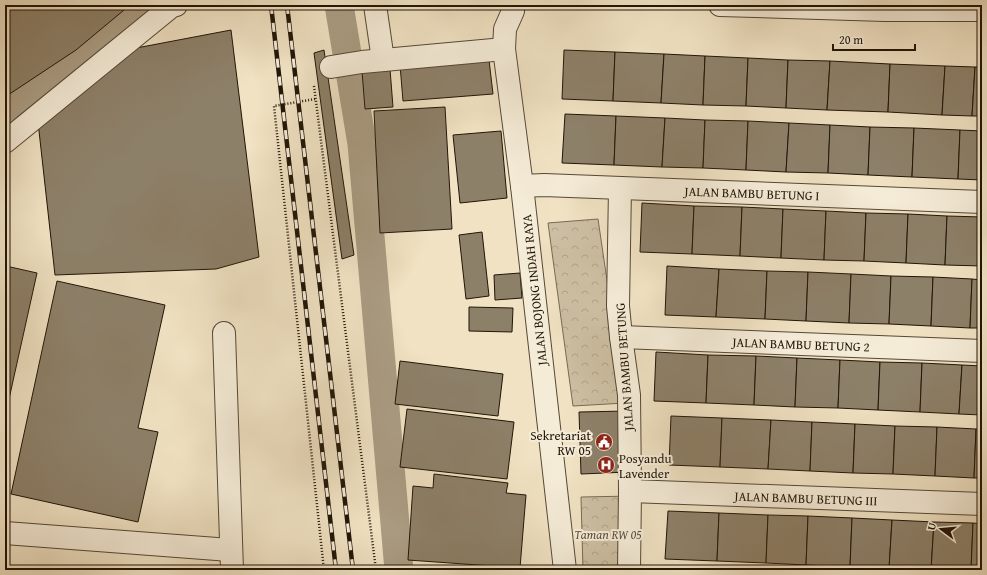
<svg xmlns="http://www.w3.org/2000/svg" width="987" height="575" viewBox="0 0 987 575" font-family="'Gentium Book Plus',serif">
	<defs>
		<pattern id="forest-crowns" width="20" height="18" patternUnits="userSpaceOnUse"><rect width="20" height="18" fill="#cdbfa3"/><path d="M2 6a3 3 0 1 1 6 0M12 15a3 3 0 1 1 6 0" fill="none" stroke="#b0a38b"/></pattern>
	</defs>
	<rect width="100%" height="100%" fill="#f0e2c3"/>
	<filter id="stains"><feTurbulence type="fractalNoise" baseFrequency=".005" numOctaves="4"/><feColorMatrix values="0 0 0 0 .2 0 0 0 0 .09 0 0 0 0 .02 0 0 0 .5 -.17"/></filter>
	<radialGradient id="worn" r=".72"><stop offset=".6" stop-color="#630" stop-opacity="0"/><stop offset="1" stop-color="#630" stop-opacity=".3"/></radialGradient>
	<g fill="url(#forest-crowns)" stroke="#776a56">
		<path d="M598,219L625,403L573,406L548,223Z"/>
		<path d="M633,496L634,570H583L581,497Z"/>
	</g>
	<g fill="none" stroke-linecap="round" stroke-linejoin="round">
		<g stroke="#aa9c83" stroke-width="29">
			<path d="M339,5L362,144L399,570"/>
			<path d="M5,108L153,5"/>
		</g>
	</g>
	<g fill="#8d8069" stroke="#211508">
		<path d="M5,5H130L76,50L5,97Z"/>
		<path d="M231,30L259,257L216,269L55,275L38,122L131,49Z"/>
		<path d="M324,50L354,255L342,259L314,53Z"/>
		<path d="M564,50L615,52L613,101L562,99Z"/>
		<path d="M615,52L664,54L661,103L613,101Z"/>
		<path d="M664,54L705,56L703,105L661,103Z"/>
		<path d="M705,56L748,58L746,106L703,105Z"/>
		<path d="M748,58L788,60L786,108L746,106Z"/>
		<path d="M489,60L493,94L403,101L400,65Z"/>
		<path d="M788,60L830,61L827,110L786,108Z"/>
		<path d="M830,61L890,64L888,112L827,110Z"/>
		<path d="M890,64L945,66L942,115L888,112Z"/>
		<path d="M945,66L975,67L972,116L942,115Z"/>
		<path d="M975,67H982V116H972Z"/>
		<path d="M390,69L393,107L365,109L362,71Z"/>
		<path d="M445,107L452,229L380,233L374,111Z"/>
		<path d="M565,114L616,116L614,165L562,163Z"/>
		<path d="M616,116L665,118L662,167L614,165Z"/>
		<path d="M665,118L705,120L703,168L662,167Z"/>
		<path d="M705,120L748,121L746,170L703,168Z"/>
		<path d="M748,121L789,123L786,172L746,170Z"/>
		<path d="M789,123L830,125L828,173L786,172Z"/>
		<path d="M830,125L870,127L868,175L828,173Z"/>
		<path d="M870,127L914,128L912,177L868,175Z"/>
		<path d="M914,128L960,130L958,179L912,177Z"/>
		<path d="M960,130L982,131V180L958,179Z"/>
		<path d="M501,131L507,198L460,203L453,135Z"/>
		<path d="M642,203L694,206L692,254L640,252Z"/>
		<path d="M694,206L742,207L740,256L692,254Z"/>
		<path d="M742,207L783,209L781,258L740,256Z"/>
		<path d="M783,209L826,211L824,260L781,258Z"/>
		<path d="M826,211L866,213L864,261L824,260Z"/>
		<path d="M866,213L908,214L906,263L864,261Z"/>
		<path d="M908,214L947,216L945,265L906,263Z"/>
		<path d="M947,216L982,217V266L945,265Z"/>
		<path d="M482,232L489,296L466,299L459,235Z"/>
		<path d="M6,266L37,273L5,417V272Z"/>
		<path d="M667,266L719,269L716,317L665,315Z"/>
		<path d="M719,269L767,271L765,319L716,317Z"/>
		<path d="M767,271L808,272L806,321L765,319Z"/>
		<path d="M808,272L851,274L849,323L806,321Z"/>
		<path d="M520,273L522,298L495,300L494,275Z"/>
		<path d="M851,274L891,276L889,324L849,323Z"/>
		<path d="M891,276L933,277L931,326L889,324Z"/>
		<path d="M933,277L972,279L970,328L931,326Z"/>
		<path d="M972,279L982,280V328H970Z"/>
		<path d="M57,281L165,305L138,428L158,432L138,522L11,494Z"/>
		<path d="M469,307L513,308L512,332L469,331Z"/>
		<path d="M656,352L708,355L706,403L654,401Z"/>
		<path d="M708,355L756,356L754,405L706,403Z"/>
		<path d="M756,356L797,358L795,407L754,405Z"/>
		<path d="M797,358L840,360L838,408L795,407Z"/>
		<path d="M840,360L880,362L878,410L838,408Z"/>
		<path d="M400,361L503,374L498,416L395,404Z"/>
		<path d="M880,362L922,363L920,412L878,410Z"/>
		<path d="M922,363L962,365L959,414L920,412Z"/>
		<path d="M962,365L982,366V415L959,414Z"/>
		<path d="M407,409L514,422L507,479L400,467Z"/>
		<path d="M627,411L629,472L581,474L579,412Z"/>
		<path d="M671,416L722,418L720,467L669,465Z"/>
		<path d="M722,418L771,420L768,469L720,467Z"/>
		<path d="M771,420L812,422L810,471L768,469Z"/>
		<path d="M812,422L855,424L853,473L810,471Z"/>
		<path d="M855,424L895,426L893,474L853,473Z"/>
		<path d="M895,426L937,427L935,476L893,474Z"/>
		<path d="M937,427L976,429L974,478L935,476Z"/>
		<path d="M976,429H982V478H974Z"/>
		<path d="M434,474L508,483L506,493L526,495L520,568L408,560L413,486L433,488Z"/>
		<path d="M668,511L719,513L717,561L665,559Z"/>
		<path d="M719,513L768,515L766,563L717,561Z"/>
		<path d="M768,515L808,516L806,565L766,563Z"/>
		<path d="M808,516L852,518L850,567L806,565Z"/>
		<path d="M852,518L892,520L889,569L850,567Z"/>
		<path d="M892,520L934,522L931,570L889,569Z"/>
		<path d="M934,522L973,523L971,570H931Z"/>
		<path d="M973,523L982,524V570H971Z"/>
		<path d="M422,567L453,570H422Z"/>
	</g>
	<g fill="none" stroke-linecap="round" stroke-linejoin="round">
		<g stroke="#554837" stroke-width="24">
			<g id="minor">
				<path d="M375,5L383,60"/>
				<path d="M720,5L885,10H982"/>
				<path d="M513,11L505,29L504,49L522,186L565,570"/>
				<path d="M331,67L362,62L504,49"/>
				<path d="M5,142L172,6L176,5"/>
				<path d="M522,186L544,185L982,202"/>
				<path d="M620,188L618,306L621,337L629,395L630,491L629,570"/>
				<path d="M224,333L232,570"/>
				<path d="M621,337L982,351"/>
				<path d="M630,491L982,504"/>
				<path d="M5,533L230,550"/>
			</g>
		</g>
		<g stroke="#211508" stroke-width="2.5" stroke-dasharray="1 2" stroke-linecap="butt">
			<path d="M314,86L376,570"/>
			<path d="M315,99L274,106L324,570"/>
		</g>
		<use href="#minor" stroke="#f5ecd8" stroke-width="22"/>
		<g stroke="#211508" stroke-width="4.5">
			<g id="rail">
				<path d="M271,5L336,570"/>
				<path d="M287,5L353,570"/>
			</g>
		</g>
		<use href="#rail" stroke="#f5ecd8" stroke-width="3" stroke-dasharray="9" stroke-linecap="butt"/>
	</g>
	<defs>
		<g id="civic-disc" transform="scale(0.9)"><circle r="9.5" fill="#8f2418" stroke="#f5ecd8"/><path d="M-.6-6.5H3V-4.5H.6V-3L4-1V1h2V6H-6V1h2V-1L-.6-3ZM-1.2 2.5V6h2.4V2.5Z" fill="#fff"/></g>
		<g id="hospital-disc" transform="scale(0.9)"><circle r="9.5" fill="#8f2418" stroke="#f5ecd8"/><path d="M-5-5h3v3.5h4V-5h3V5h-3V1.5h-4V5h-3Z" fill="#fff"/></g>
	</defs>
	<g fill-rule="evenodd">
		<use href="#civic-disc" x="604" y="442"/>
		<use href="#hospital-disc" x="606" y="465"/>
	</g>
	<g text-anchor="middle" stroke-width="4" stroke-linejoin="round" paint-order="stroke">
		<g font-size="13" fill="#211508" stroke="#f5ecd8">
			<text transform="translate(752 193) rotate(2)" y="5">JALAN BAMBU BETUNG I</text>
			<text transform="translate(534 290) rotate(-96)" y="5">JALAN BOJONG INDAH RAYA</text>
			<text transform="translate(801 344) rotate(2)" y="5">JALAN BAMBU BETUNG 2</text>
			<text transform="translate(624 367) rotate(-94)" y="5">JALAN BAMBU BETUNG</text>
			<text transform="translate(806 498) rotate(2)" y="5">JALAN BAMBU BETUNG III</text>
		</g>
		<g font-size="13" fill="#211508" stroke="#f5ecd8" text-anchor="end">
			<text x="591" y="440">Sekretariat<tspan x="591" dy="15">RW 05</tspan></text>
			<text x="619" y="463" text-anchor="start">Posyandu<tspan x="619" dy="15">Lavender</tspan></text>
		</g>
		<g font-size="13" font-style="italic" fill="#5d503e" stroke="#f5ecd8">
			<text x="608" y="539">Taman RW 05</text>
		</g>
	</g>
	<rect width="987" height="575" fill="none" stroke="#f0e2c3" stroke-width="20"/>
	<rect x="6" y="6" width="975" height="563" fill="none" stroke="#211508" stroke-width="2"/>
	<rect x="10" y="10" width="967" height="555" fill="none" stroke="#211508"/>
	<g transform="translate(941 529) rotate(286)" stroke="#f5ecd8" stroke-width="3" paint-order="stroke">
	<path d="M0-3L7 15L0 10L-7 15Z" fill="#211508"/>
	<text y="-6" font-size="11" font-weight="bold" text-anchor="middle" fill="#211508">U</text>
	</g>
	<path d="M833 44v6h82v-6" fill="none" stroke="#211508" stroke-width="2"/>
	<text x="839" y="44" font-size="12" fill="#211508" stroke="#f5ecd8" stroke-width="3" paint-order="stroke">20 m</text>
	<rect width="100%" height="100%" filter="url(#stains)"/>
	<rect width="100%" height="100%" fill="url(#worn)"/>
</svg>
